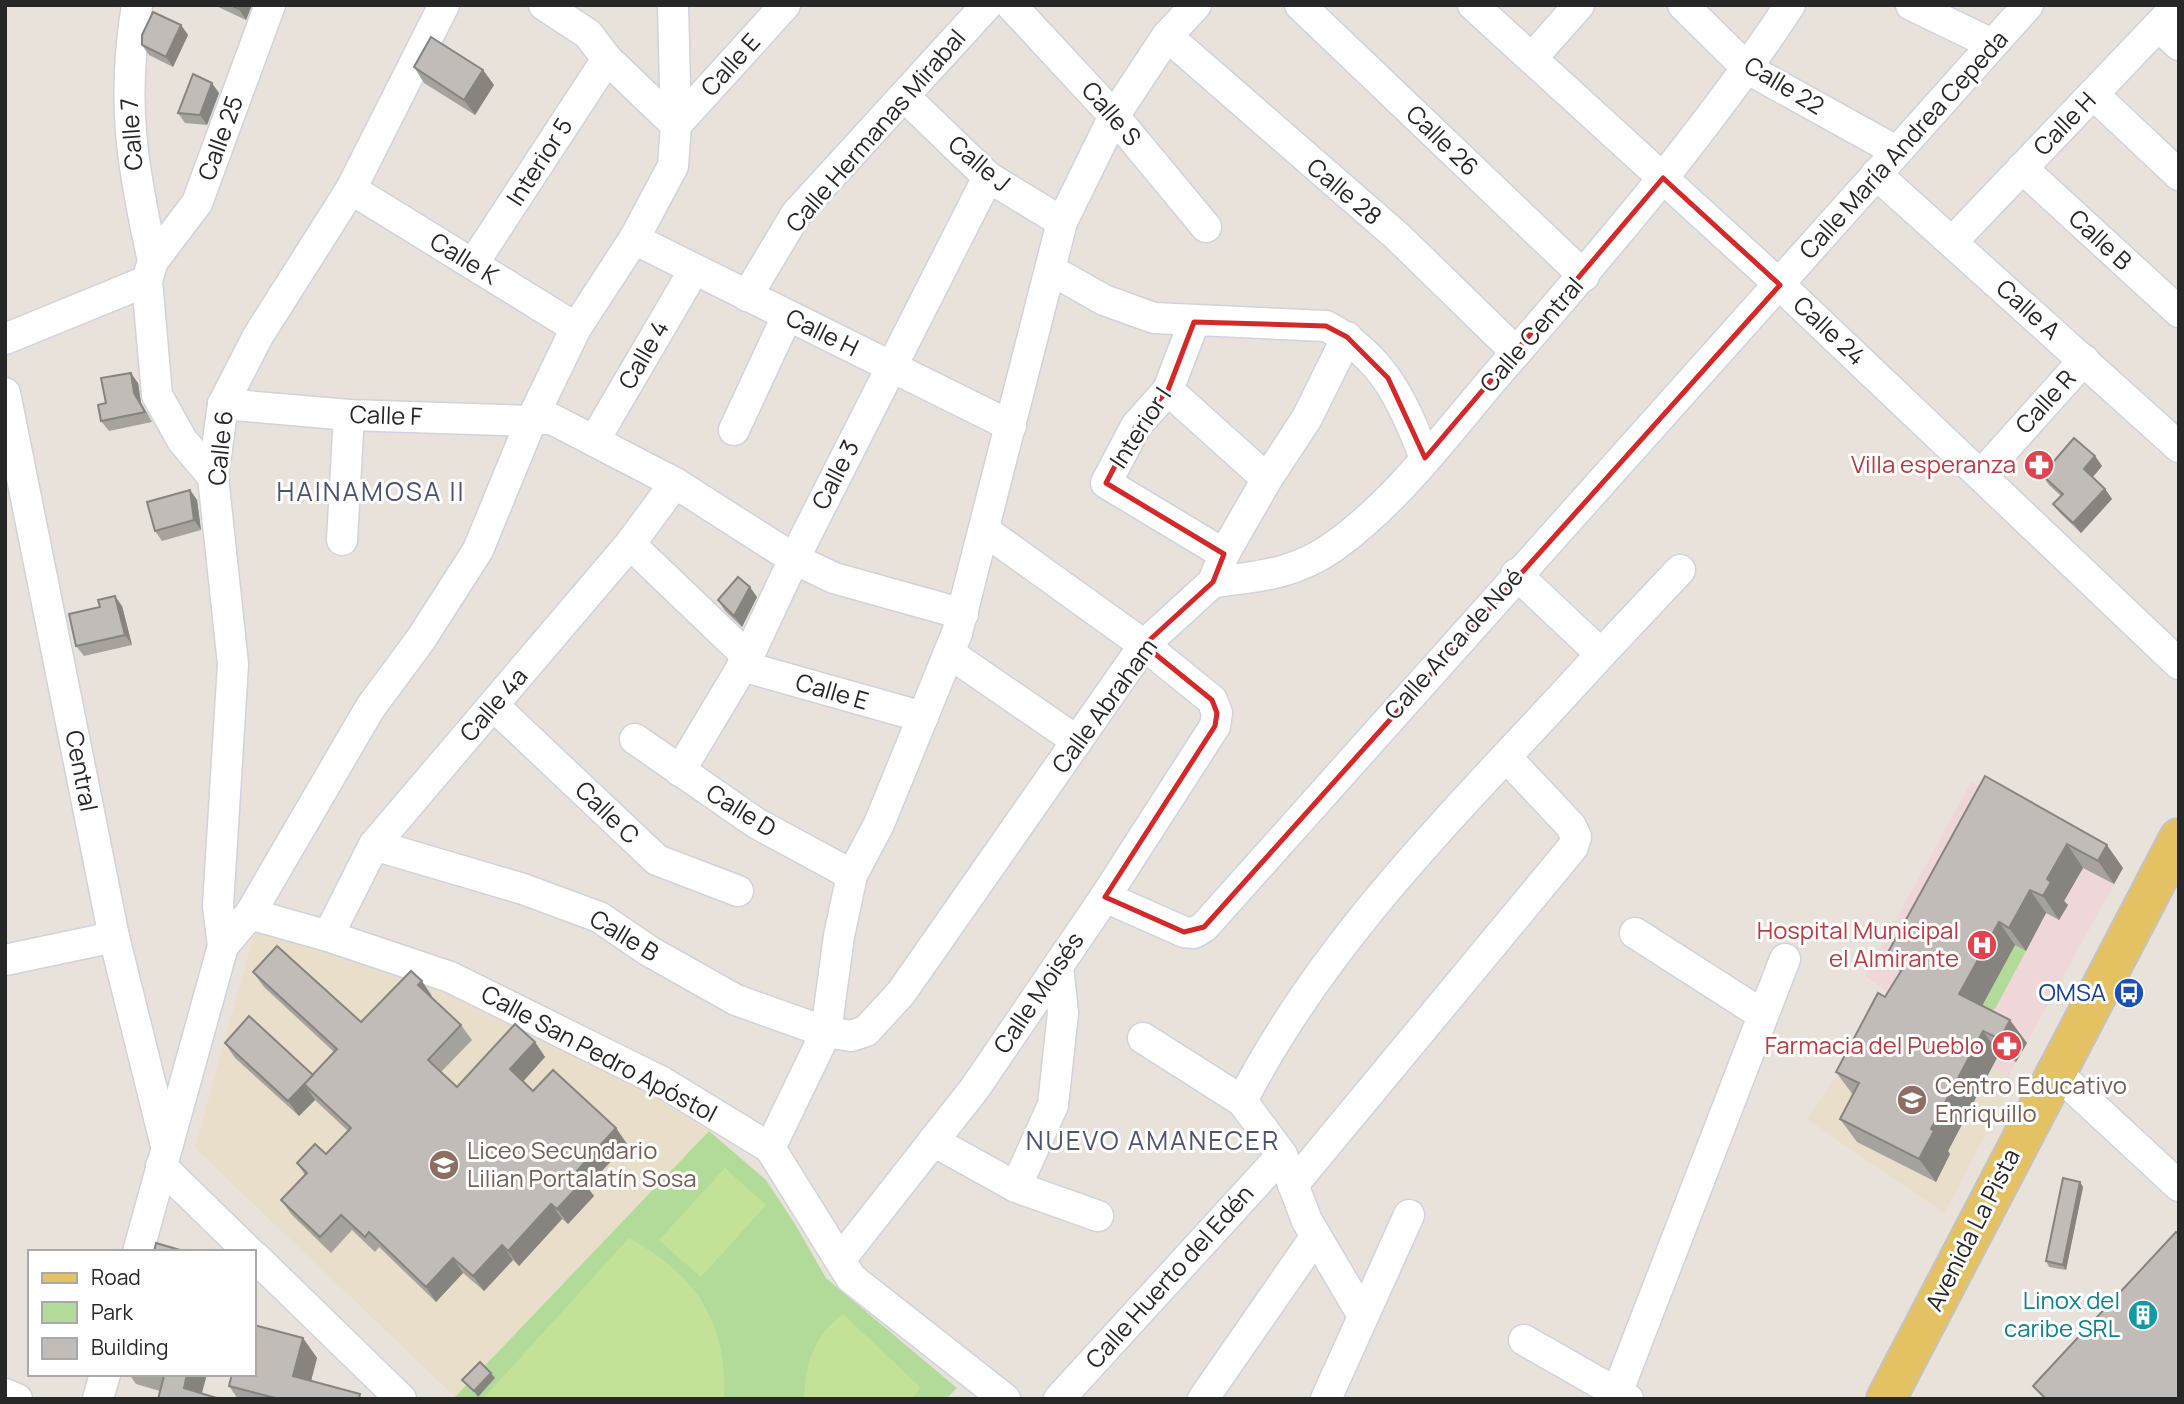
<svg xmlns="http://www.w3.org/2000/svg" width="2184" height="1404" viewBox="0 0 2184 1404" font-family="Manrope,sans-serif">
	<rect width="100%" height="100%" fill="#e9e2da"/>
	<g fill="#e9deca">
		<path d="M256,928L383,955L634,1085L709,1131L455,1397L195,1148Z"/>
		<path d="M1893,995L2014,1080L1944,1213L1807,1119Z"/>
	</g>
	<path fill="#efd7d9" d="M1971,782L2123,868L2008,1077L1865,976Z"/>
	<g fill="#b2db9a">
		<path d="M2015,945L2026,951L1995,1009L1984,1012L1980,1009Z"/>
		<path d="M709,1131L766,1180L795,1224L826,1278L957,1388L946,1399H453Z"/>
	</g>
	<g fill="#c4e297">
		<path d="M725,1168L766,1205L701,1277L659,1240Z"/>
		<path d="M629,1238C696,1276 727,1320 724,1399H483Z"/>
		<path d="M843,1314L921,1388L911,1399H804C805,1364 814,1335 843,1314Z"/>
	</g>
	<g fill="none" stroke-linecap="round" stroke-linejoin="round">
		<g stroke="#cfd3df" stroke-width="33">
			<g id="minor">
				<path d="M137,5C121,103 132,166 153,261"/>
				<path d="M544,5L588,34L607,59L676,125L785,5"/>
				<path d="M1011,5L1114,116L1206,227"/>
				<path d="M1300,5L1584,276"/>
				<path d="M1473,5L1780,285L2179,664"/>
				<path d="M1683,5L1748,69L1896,151"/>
				<path d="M1911,5L1992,44"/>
				<path d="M2158,26L2179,45"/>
				<path d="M1167,36L1398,237L1516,352"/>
				<path d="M1532,58L1579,5"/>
				<path d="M2093,94L2179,175"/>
				<path d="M904,96L988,177L1062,222"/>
				<path d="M2022,168L2179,312"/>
				<path d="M1876,174L2179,447"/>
				<path d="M351,189L576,328"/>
				<path d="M634,239L1011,426"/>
				<path d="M1952,242L2178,5"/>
				<path d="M473,264L607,59"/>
				<path d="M1051,270L1104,300L1154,318L1326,326C1383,356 1403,401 1425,458"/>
				<path d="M747,296L796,214L987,5"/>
				<path d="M1194,322L1168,390L1136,426L1106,483L1224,554"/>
				<path d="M5,339L147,281"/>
				<path d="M1168,390L1267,479"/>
				<path d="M5,393L114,937L166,1146"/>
				<path d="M223,404L349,415L531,421L550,418L675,483L794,559L834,578L963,614"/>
				<path d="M734,430L787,316"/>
				<path d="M594,441L694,270"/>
				<path d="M1981,475L2084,360"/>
				<path d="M213,477L182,440L157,395L147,281L153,261L197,203L270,5"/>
				<path d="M342,540L349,415"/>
				<path d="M630,544L748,657"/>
				<path d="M1516,574L1601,654L1680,570"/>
				<path d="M1213,582C1257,577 1295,574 1333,547C1398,501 1448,431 1500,371C1602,253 1704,135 1790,5"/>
				<path d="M949,653L1077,741"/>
				<path d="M742,666L923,717"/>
				<path d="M494,706L657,860L738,891"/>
				<path d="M635,739L756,823L852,875"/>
				<path d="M680,771L748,657L794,559L988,177"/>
				<path d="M374,845L523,889L599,917L649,951L736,1000L826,1032L851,1036L866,1031L901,993L1144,645L1213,582L1224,554L1267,479L1307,418L1347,337"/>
				<path d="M1105,897L1184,932L1194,933L1204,927L2028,5"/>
				<path d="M250,914L328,936L450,977L662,1082L770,1148L851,1278L1005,1399"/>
				<path d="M1635,933L1763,1015"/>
				<path d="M328,936L374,845L630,544L675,483"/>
				<path d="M223,946L218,906L233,664L213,477L223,404L258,336L351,189L444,5"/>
				<path d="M5,960L114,937"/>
				<path d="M1143,1038L1242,1101L1282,1155L1307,1221L1362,1314"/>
				<path d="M2055,1071L2179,1186"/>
				<path d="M1242,1101C1329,930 1473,796 1601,654"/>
				<path d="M933,1141L1016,1187L1098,1216"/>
				<path d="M770,1148L826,1032L839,936L852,875L879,824L957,633L1062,222L1114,116L1167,36L1196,5"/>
				<path d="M161,1166L249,1252"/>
				<path d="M1293,1185L1573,847L1576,837L1571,826L1507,758"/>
				<path d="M1016,1187L1053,1105L1063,1013L1058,966"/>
				<path d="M138,1252L223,946L250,914L370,708L421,639L478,550L531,421L576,328L634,239L673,166L676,125L673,5"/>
				<path d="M254,1256L401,1399"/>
				<path d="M840,1260L975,1088L1105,897L1215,726L1217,713L1212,700L1144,645L984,530"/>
				<path d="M1524,1340L1617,1393"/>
				<path d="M5,1394L17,1399"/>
				<path d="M98,1399L105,1374"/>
				<path d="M1059,1399L1282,1155"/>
				<path d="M1203,1399L1316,1236"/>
				<path d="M1326,1399L1409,1215"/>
				<path d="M1628,1399L1617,1393L1785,959"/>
			</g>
		</g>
		<g stroke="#c3c3c3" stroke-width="42">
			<path id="major" d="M1886,1399L2179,838"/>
		</g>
		<use href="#minor" stroke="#fff" stroke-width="30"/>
		<use href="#major" stroke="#e4c264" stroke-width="38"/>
	</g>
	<g fill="#a6a29d">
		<path d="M214,5H252L246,20Z"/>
		<path d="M181,25L188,35L173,67L149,55L142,45Z"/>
		<path d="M414,67L483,70L494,85L475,115L424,83Z"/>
		<path d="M219,93L207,125L185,123L178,113Z"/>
		<path d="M138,383L141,403L152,422L109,431L101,421L106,403Z"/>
		<path d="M2095,456L2102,466L2093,477L2105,489L2112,499L2081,533L2061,514L2053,504L2061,496L2049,485L2042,475Z"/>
		<path d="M190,490L197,500L201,530L162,541L155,531Z"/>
		<path d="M757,597L742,627L725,611L718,600Z"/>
		<path d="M122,606L132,645L84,656L76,646Z"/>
		<path d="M1985,776L2123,868L2114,884L2083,868L2064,901L2068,905L2059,920L2046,913L2026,951L2015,945L1982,1006L2027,1043L2016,1062L1999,1054L1948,1151L1950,1154L1936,1182L1857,1142L1840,1119L1853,1095L1836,1072L1900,972L1887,954Z"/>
		<path d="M253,972L361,1022L432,996L431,997L461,1025L472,1040L441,1072L457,1087L535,1042L545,1057L523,1081L533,1091L616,1128L627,1144L587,1187L594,1196L568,1224L562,1219L519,1266L513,1260L484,1291L463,1273L436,1302L379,1247L375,1252L352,1230L331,1253L292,1215L281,1200L305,1175L297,1163L326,1154L348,1131L315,1100L299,1116L235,1058L225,1043L313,1075L334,1052L264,987Z"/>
		<path d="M2080,1182L2083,1187L2066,1270L2049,1267L2046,1261Z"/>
		<path d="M303,1338L317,1358L311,1381L364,1399H238L229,1386Z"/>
		<path d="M129,1374H207L202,1393L160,1391L136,1384Z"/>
	</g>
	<g fill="#878480">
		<path d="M241,5H252L246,20L239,9Z"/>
		<path d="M181,25L188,35L173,67L166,57Z"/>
		<path d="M483,70L494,85L475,115L464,100Z"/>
		<path d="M212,83L219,93L207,125L200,115Z"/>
		<path d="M131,373L138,383L141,403L152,422L134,393Z"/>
		<path d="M2095,456L2102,466L2091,479L2084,469Z"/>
		<path d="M2105,489L2112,499L2081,533L2073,523Z"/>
		<path d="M190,490L197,500L201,530L194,520Z"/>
		<path d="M750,587L757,597L742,627L734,616Z"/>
		<path d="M115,596L122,606L132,645L125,635Z"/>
		<path d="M2067,844L2083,868L2064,901L2068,905L2059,920L2043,896L2047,879Z"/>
		<path d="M2107,845L2123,868L2114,884L2098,861Z"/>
		<path d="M2030,890L2046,913L2026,951L2009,928Z"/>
		<path d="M1999,922L2015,945L1976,1017L1959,994Z"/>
		<path d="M422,981L432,996L429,1000L418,985Z"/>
		<path d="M2010,1020L2027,1043L2016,1062L2000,1039Z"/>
		<path d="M1983,1031L1999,1054L1948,1151L1950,1154L1936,1182L1919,1159L1931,1129Z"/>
		<path d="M535,1042L545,1057L521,1084L510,1069Z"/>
		<path d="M313,1075L304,1084L315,1100L299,1116L288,1101Z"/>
		<path d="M616,1128L627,1144L587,1187L594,1196L568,1224L557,1209L575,1173Z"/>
		<path d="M2080,1182L2083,1187L2066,1270L2063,1265Z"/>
		<path d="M551,1204L562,1219L519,1266L508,1251Z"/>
		<path d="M502,1245L513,1260L484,1291L473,1276Z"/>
		<path d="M453,1258L463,1273L436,1302L426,1287Z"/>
		<path d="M303,1338L317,1358L307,1396L293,1376Z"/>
		<path d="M491,1373L495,1378L478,1397L474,1391Z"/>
		<path d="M187,1374H207L200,1399L184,1388Z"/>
	</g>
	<g fill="#c1bcb7" stroke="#878480" stroke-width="2">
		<path d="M230,5H241L239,9Z"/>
		<path d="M153,12L181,25L166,57L142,45V35Z"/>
		<path d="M431,37L483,70L464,100L414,67Z"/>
		<path d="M193,74L212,83L200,115L178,113Z"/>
		<path d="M131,373L134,393L145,412L101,421L98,405L106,403L101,378Z"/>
		<path d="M2074,438L2095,456L2084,469L2105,489L2073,523L2053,504L2063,494L2042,475Z"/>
		<path d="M190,490L194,520L155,531L147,502Z"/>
		<path d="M738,577L750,587L734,616L718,600Z"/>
		<path d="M115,596L125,635L76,646L69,614L100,607L98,600Z"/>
		<path d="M1985,776L2107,845L2098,861L2067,844L2047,879L2051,882L2043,896L2030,890L2009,928L1999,922L1959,994L2010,1020L2000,1039L1983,1031L1931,1129L1934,1131L1919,1159L1840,1119L1859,1083L1836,1072L1878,993L1885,997L1906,963L1887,954Z"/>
		<path d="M277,946L361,1022L411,971L422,981L418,985L461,1025L428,1060L457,1087L515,1024L535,1042L510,1069L533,1091L553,1070L616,1128L575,1173L583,1181L557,1209L551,1204L508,1251L502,1245L473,1276L453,1258L426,1287L369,1232L365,1237L341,1215L320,1237L281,1200L307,1173L297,1163L315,1144L326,1154L351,1128L304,1084L337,1049L253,972Z"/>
		<path d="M249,1016L313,1075L288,1101L225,1043Z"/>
		<path d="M2063,1178L2080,1182L2063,1265L2046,1261Z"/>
		<path d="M2176,1232L2179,1235V1399H2046L2033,1386Z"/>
		<path d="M156,1243L187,1252H154Z"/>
		<path d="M254,1325L303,1338L293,1376L360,1394L359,1399H279L229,1386L232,1374H254Z"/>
		<path d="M480,1362L491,1373L474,1391L462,1380Z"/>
		<path d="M157,1374H187L184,1388L220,1399H158L164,1376Z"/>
	</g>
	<path fill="none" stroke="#d62828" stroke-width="5" stroke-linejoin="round" d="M1663,178L1780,285L1204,927L1184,932L1105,897L1215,726L1217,713L1212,700L1144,645L1213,582L1224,554L1106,483L1136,426L1168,390L1194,322L1326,326L1347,337L1388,378L1425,458Z"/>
	<defs>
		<g id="pharmacy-disc" transform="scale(1.575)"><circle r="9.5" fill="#e0444e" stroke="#fff"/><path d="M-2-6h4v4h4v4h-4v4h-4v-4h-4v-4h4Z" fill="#fff"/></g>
		<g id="hospital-disc" transform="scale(1.575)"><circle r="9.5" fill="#e0444e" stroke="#fff"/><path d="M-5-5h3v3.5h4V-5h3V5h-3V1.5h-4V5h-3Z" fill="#fff"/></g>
		<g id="bus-disc" transform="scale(1.575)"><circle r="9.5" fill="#1a4fb4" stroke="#fff"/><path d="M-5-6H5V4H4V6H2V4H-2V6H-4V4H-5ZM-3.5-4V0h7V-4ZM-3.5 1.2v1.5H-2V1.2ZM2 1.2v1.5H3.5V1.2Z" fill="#fff"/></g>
		<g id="school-disc" transform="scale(1.575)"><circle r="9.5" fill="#8d6e63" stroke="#fff"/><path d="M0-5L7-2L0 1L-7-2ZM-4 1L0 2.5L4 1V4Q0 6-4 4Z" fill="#fff"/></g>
		<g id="building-disc" transform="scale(1.575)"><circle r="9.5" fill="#0f9aa8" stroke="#fff"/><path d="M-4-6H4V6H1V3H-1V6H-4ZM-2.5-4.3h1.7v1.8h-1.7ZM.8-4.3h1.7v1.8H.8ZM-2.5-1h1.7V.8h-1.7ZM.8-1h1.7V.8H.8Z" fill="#fff"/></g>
	</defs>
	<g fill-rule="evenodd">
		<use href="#pharmacy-disc" x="2039" y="465"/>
		<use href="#hospital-disc" x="1982" y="945"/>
		<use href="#bus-disc" x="2129" y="993"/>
		<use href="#pharmacy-disc" x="2007" y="1046"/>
		<use href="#school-disc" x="1912" y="1100"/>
		<use href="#school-disc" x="444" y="1165"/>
		<use href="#building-disc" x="2143" y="1315"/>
	</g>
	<g text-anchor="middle" stroke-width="6" stroke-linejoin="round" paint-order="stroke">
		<g font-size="24" fill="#272727" stroke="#fff">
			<text transform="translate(731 65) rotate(-48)" y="8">Calle E</text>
			<text transform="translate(1784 86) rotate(31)" y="8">Calle 22</text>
			<text transform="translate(1111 114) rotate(49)" y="8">Calle S</text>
			<text transform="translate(2065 124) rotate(-46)" y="8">Calle H</text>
			<text transform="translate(876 131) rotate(-49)" y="8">Calle Hermanas Mirabal</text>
			<text transform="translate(132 134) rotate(-94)" y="8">Calle 7</text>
			<text transform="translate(221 138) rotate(-70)" y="8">Calle 25</text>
			<text transform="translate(1442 141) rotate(44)" y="8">Calle 26</text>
			<text transform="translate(1904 145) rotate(-48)" y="8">Calle María Andrea Cepeda</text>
			<text transform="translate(540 162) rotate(-57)" y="8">Interior 5</text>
			<text transform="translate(979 164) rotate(40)" y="8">Calle J</text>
			<text transform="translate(1344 192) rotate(40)" y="8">Calle 28</text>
			<text transform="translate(2100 240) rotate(43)" y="8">Calle B</text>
			<text transform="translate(464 259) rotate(32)" y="8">Calle K</text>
			<text transform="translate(2028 310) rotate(42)" y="8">Calle A</text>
			<text transform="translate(1829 331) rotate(43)" y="8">Calle 24</text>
			<text transform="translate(822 333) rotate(26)" y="8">Calle H</text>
			<text transform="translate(1532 335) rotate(-49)" y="8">Calle Central</text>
			<text transform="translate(644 355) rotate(-60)" y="8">Calle 4</text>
			<text transform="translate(2046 402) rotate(-48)" y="8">Calle R</text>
			<text transform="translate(386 416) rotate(2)" y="8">Calle F</text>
			<text transform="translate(1141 428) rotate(-57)" y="8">Interior I</text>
			<text transform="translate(221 448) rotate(-84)" y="8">Calle 6</text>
			<text transform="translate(836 475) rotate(-63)" y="8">Calle 3</text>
			<text transform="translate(1454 644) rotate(-48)" y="8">Calle Arca de Noé</text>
			<text transform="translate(832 692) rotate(16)" y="8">Calle E</text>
			<text transform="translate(494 705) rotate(-49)" y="8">Calle 4a</text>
			<text transform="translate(1105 706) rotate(-54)" y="8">Calle Abraham</text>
			<text transform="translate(81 771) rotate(79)" y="8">Central</text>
			<text transform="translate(741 811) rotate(32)" y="8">Calle D</text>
			<text transform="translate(607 813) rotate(44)" y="8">Calle C</text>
			<text transform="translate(624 936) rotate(31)" y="8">Calle B</text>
			<text transform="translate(1039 993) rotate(-56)" y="8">Calle Moisés</text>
			<text transform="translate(599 1054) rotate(28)" y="8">Calle San Pedro Apóstol</text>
			<text transform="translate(1973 1230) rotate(-63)" y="8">Avenida La Pista</text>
			<text transform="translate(1170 1277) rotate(-48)" y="8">Calle Huerto del Edén</text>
		</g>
		<g font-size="24" fill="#be3a42" stroke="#fff" text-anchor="end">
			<text x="2016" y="473">Villa esperanza</text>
			<text x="1959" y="939">Hospital Municipal<tspan x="1959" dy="28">el Almirante</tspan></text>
			<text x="1984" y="1054">Farmacia del Pueblo</text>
		</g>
		<g font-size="24" fill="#164399" stroke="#fff" text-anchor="end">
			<text x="2106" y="1001">OMSA</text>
		</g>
		<g font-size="24" fill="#785e54" stroke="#fff" text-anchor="start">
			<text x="1935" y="1094">Centro Educativo<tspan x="1935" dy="28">Enriquillo</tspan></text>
			<text x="467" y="1159">Liceo Secundario<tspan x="467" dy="28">Lilian Portalatín Sosa</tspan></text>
		</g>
		<g font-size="24" fill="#0d838f" stroke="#fff" text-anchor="end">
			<text x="2120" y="1309">Linox del<tspan x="2120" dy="28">caribe SRL</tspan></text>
		</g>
		<g font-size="26" letter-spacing="2" fill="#4c5474" stroke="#fff">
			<text x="371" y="501">HAINAMOSA II</text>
			<text x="1153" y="1150">NUEVO AMANECER</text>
		</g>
	</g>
	<rect width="2184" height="1404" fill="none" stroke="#272727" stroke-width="14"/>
	<rect x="28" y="1250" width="228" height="126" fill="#ffffff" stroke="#a9a9a9" stroke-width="2"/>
	<rect x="42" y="1273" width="35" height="10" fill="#e4c264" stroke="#a9a9a9" stroke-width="2"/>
	<text x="91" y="1285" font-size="21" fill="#272727">Road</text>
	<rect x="42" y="1302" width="35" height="21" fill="#b2db9a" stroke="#a9a9a9" stroke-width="2"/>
	<text x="91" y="1320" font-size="21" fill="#272727">Park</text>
	<rect x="42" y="1338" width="35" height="21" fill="#c1bcb7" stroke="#a9a9a9" stroke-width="2"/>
	<text x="91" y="1355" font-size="21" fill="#272727">Building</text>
</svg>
